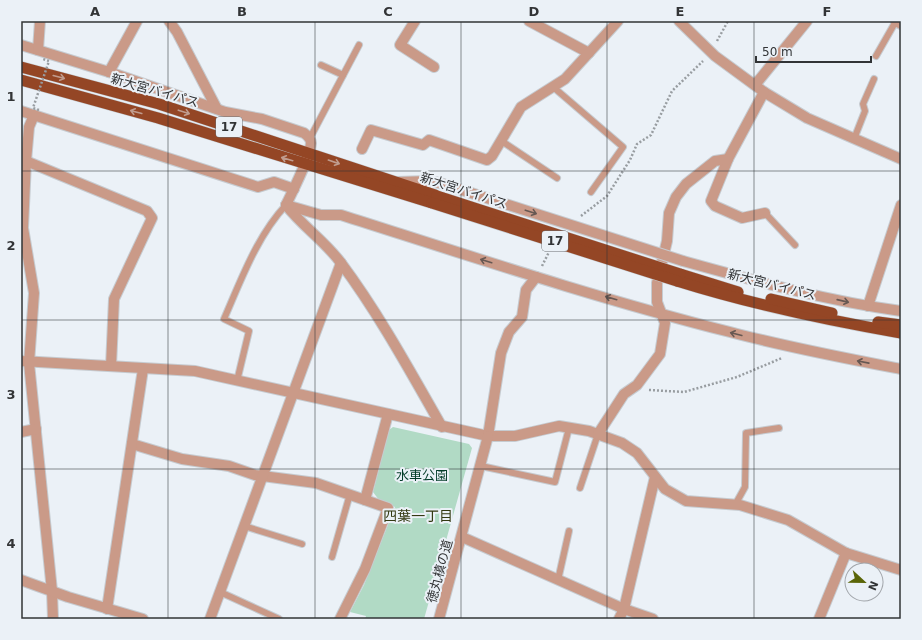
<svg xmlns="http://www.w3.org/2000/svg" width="922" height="640" viewBox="0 0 922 640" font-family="'DejaVu Sans','Noto Sans JP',sans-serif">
	<rect width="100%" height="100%" fill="#ebf1f7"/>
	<path fill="#b1dac5" d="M393,427L469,444L472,448L424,619H365L366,616L350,612L364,585L395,507L379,500L373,492L389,430Z"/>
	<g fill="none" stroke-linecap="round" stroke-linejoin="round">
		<g stroke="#c6cbd0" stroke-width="8">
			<g id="service">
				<path d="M876,56L896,21"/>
				<path d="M321,65L343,75"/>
				<path d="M552,86L623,147L591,192"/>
				<path d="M310,138L359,45"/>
				<path d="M854,139L865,111L863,104L874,79"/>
				<path d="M500,140L557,178"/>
				<path d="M765,213L795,245"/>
				<path d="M237,381L249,331L224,319C241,280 257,236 286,205"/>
				<path d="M481,466L555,482L569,428"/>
				<path d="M580,488L598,434"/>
				<path d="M735,505L745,487L746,433L779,428"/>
				<path d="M244,526L302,544"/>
				<path d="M332,557L350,494"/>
				<path d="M558,580L569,531"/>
				<path d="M220,592L279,619"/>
			</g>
		</g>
		<g stroke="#c6cbd0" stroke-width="12">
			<g id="minor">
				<path d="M169,21L177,32L217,109"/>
				<path d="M415,21L400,45L434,67"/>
				<path d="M529,21L589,53"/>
				<path d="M679,21L715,56L764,92L807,118L901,159"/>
				<path d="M896,21L901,24"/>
				<path d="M21,45L109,72L225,112L262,119L304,133C308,136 311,139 311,143C310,158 293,190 286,205"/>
				<path d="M38,50L40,21"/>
				<path d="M109,72L137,21"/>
				<path d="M755,85L807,21"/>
				<path d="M764,92L728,159L711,201L715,206L742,218L765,213"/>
				<path d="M21,111L258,187L274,182L294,189"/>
				<path d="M34,115L29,127L26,161L23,228L34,293L29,363L52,591L53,619"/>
				<path d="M362,149L371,130L423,145L429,140L487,160L492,156L521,107L565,79L618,21"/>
				<path d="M26,161L147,211L152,218L114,299L111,366"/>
				<path d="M397,182L429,181L440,183"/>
				<path d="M286,205L321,215H341C470,256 599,299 730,332C786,347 844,358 901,369"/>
				<path d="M286,205C302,226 325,241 341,263C379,314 410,371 442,427"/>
				<path d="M683,261C755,281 827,301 901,311"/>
				<path d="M868,306L901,205"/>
				<path d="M21,361L195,371L488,436H515L559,426L589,431L622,443L637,453L665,489L686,501L740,505L788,520L846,553L901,570"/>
				<path d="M21,432L36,429"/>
				<path d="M598,434L624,394L637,385L660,354L665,323L657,302V283L667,241L669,213L676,197L686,184L715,161L728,159"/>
				<path d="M488,436L501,353L509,332L522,317L526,290L536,277"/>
				<path d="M132,444L182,459L229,466L255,475L316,483L388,508L365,569L340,619"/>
				<path d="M365,500L388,414"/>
				<path d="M462,537L624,609L653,619"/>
				<path d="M21,580L68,597L143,619"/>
				<path d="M107,609L143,369"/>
				<path d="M210,619L341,263"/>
				<path d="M619,619L624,609L655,477"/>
				<path d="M819,619L846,553"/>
			</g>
		</g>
		<g stroke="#c6cbd0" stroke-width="12">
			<path id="tertiary" d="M439,619L488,436"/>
		</g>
		<g stroke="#c6cbd0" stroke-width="12">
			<g id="trunk">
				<path d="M21,67L159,104L435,195"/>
				<path d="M21,80L158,118L432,203"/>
				<path d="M680,274L738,292"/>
				<path d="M677,281C751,304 825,320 901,333"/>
				<path d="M771,299L832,313"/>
				<path d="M878,322L901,325"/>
			</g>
		</g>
		<g stroke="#989da1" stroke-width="2.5" stroke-dasharray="2 2" stroke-linecap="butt">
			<path d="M717,41L728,21"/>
			<path d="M581,216L607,196L630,160L637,144L651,135L672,91L703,61"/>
			<path d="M542,266L549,252"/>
			<path d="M649,390L684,392L737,377L782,358"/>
		</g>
		<use href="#service" stroke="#ca9a88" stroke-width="6"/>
		<use href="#minor" stroke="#ca9a88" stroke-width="10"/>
		<use href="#tertiary" stroke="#ca9a88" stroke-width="10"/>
		<use href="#trunk" stroke="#944625" stroke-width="11"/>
		<g stroke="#c6cbd0" stroke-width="12" stroke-linecap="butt">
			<path id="minor-bridge" d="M440,183L683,261"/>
		</g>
		<g stroke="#c6cbd0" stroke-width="12" stroke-linecap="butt">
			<g id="trunk-bridge">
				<path d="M437,196L680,274"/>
				<path d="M432,203L677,281"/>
			</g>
		</g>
		<path stroke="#989da1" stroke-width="2.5" stroke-dasharray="2 2" stroke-linecap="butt" d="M39,110L33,108L49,61L43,59"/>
		<use href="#minor-bridge" stroke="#ca9a88" stroke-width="10"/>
		<use href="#trunk-bridge" stroke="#944625" stroke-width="11"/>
	</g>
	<defs><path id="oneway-shaft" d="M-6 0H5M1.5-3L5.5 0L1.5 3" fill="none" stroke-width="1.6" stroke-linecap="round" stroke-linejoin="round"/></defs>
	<g stroke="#c09c8e">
		<use href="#oneway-shaft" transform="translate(59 77) rotate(15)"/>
		<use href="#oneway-shaft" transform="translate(136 112) rotate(-165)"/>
		<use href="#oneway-shaft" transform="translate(184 112) rotate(18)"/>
		<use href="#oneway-shaft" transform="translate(287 159) rotate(-164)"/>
		<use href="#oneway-shaft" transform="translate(334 162) rotate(19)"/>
	</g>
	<g stroke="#675853">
		<use href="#oneway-shaft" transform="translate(531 212) rotate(18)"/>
		<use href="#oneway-shaft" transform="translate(486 261) rotate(-163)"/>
		<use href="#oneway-shaft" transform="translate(611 298) rotate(-164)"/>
		<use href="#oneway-shaft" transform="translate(843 301) rotate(13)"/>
		<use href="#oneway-shaft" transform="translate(736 334) rotate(-166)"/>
		<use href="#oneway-shaft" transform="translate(863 362) rotate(-169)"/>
	</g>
	<path fill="none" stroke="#323436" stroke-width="1" stroke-opacity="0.55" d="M168,21V619M315,21V619M461,21V619M607,21V619M754,21V619M21,171H901M21,320H901M21,469H901"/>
	<g text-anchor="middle" stroke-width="4" stroke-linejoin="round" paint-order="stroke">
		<g fill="#ebf1f7" stroke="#6a6d70" stroke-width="1">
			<rect x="216" y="117" width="26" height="20" rx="3"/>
			<rect x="542" y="231" width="26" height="20" rx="3"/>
		</g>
		<g font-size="12" font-weight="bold" fill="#323436">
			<text x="229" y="131">17</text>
			<text x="555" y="245">17</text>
		</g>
		<g font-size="13" fill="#323436" stroke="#ebf1f7">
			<text transform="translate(155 90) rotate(16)" y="5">新大宮バイパス</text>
			<text transform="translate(464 190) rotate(18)" y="5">新大宮バイパス</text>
			<text transform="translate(772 284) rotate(14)" y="5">新大宮バイパス</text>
			<text transform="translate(439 571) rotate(-75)" y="5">徳丸槙の道</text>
		</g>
		<g font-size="13" fill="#033c28" stroke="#ebf1f7">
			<text x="422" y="480">水車公園</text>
		</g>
		<g font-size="14" fill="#333911" stroke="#ebf1f7">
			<text x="418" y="521">四葉一丁目</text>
		</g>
	</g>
	<rect width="922" height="640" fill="none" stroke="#ebf1f7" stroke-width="44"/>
	<g transform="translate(864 582) rotate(112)"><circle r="19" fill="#ebf1f7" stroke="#a1a5aa"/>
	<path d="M0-3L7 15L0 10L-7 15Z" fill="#5a6507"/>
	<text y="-6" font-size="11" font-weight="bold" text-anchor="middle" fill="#323436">N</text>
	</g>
	<path d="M756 56v6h115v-6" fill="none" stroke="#323436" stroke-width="2"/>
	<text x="762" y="56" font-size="12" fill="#323436" stroke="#ebf1f7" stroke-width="3" paint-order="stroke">50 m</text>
	<rect x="22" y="22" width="878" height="596" fill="none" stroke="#323436" stroke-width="1.5"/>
	<g font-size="13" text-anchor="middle" font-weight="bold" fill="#323436">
		<text x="95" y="16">A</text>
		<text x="242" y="16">B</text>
		<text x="388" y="16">C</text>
		<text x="534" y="16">D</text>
		<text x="680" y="16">E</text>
		<text x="827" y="16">F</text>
		<text x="11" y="101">1</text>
		<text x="11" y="250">2</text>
		<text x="11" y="399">3</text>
		<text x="11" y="548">4</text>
	</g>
</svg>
